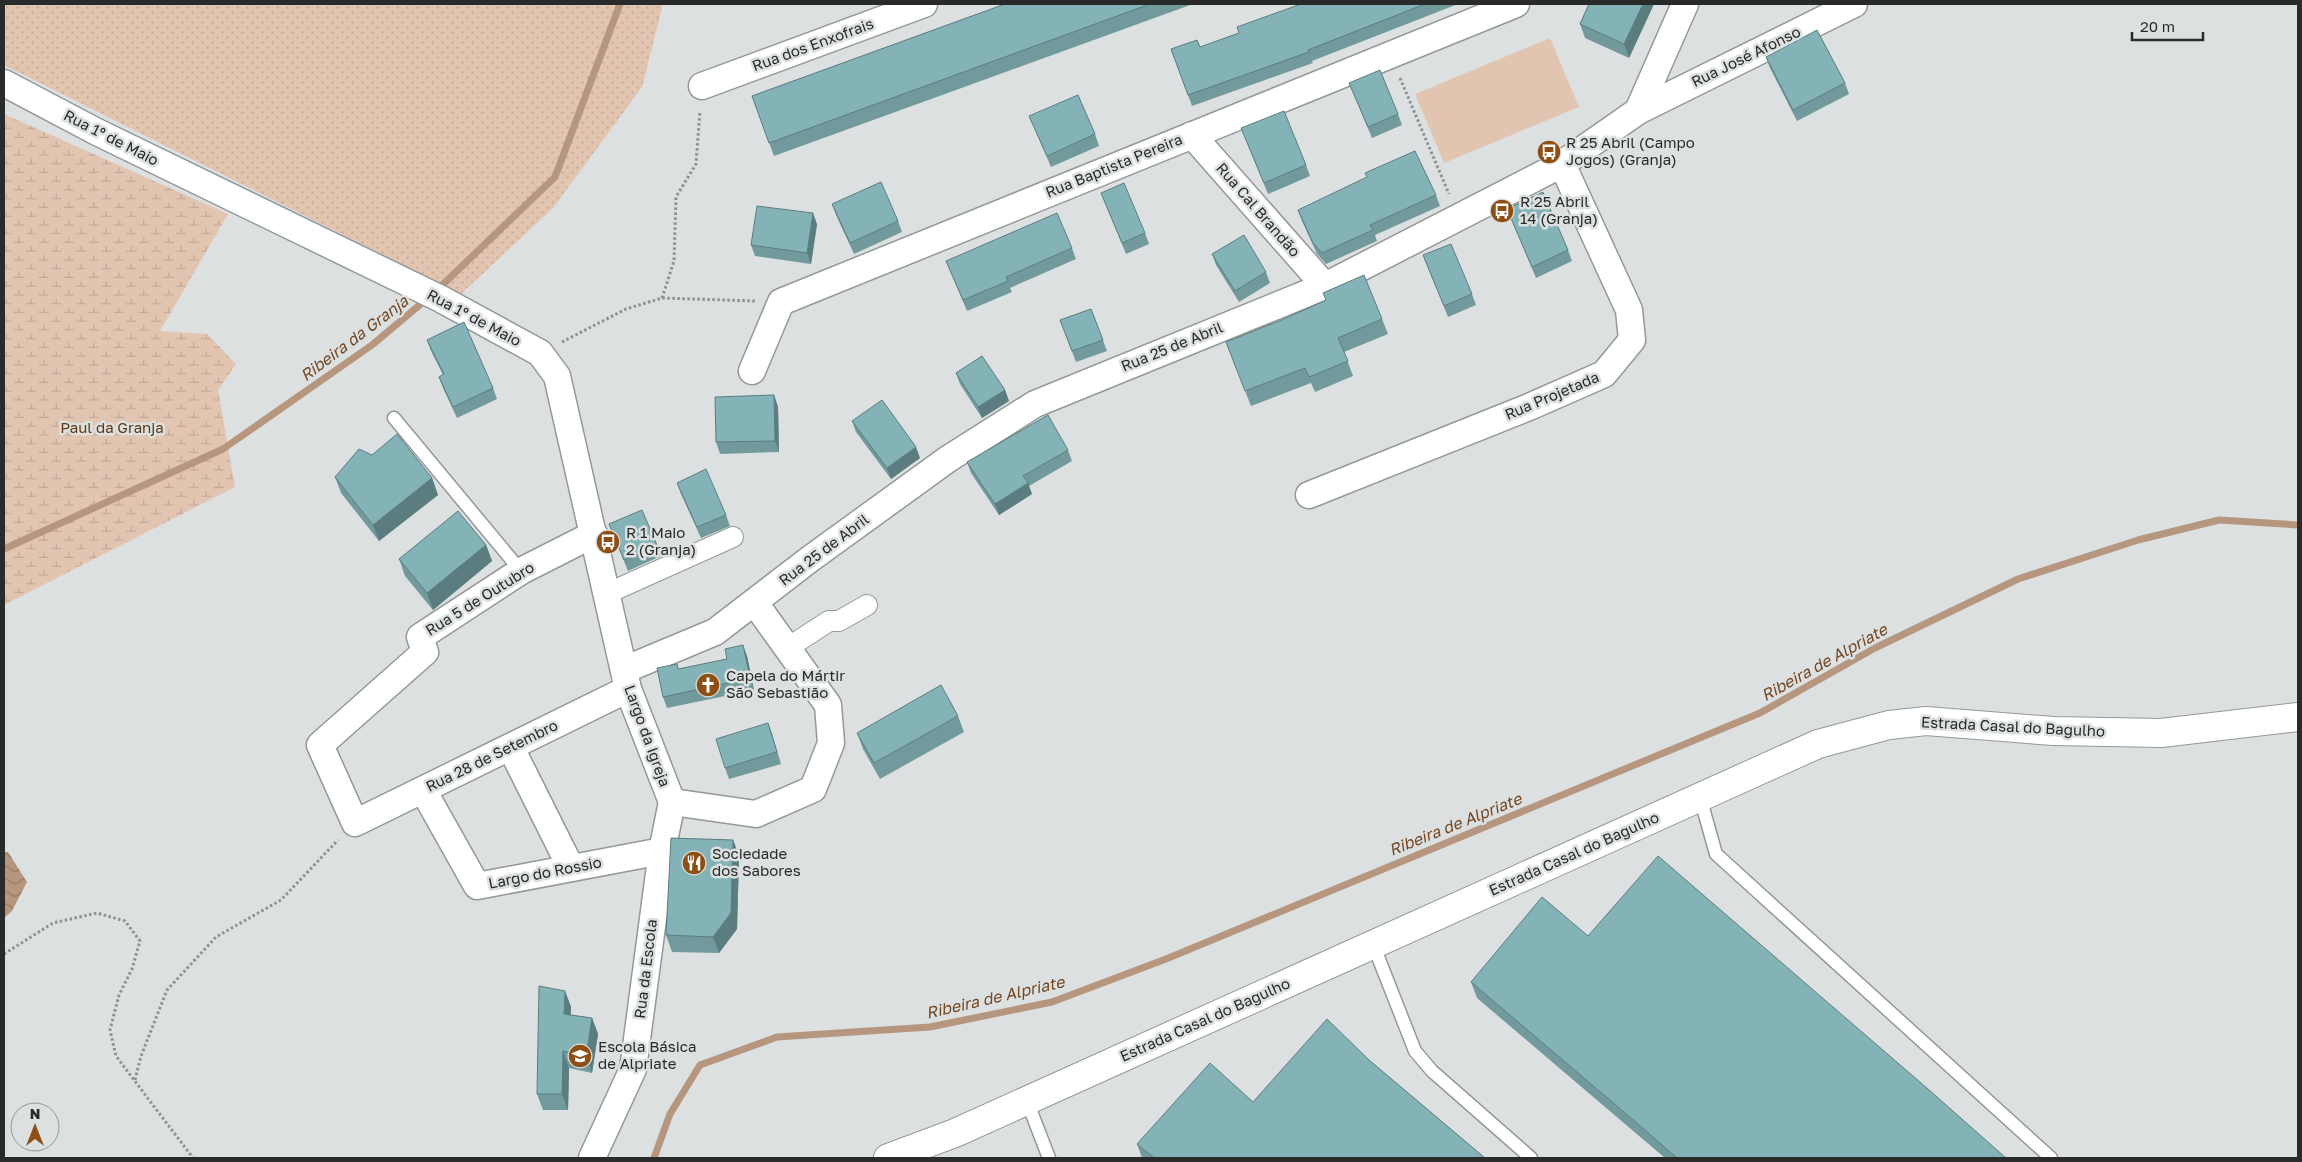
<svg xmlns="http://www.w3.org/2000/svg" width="2302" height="1162" viewBox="0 0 2302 1162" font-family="'Golos Text',sans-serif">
	<defs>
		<pattern id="grass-dots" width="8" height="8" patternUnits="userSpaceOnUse" patternTransform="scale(1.25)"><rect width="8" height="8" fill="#e2c5b1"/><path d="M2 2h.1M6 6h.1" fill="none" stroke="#c2a998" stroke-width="1.8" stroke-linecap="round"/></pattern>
		<pattern id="wetland-marsh" width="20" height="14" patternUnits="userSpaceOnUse" patternTransform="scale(1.25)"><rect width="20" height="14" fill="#e2c5b1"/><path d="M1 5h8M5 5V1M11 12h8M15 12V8" fill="none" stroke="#c2a998"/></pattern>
		<pattern id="water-waves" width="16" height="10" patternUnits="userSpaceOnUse" patternTransform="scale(1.25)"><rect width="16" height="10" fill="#b6967f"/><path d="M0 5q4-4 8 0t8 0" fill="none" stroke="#947b68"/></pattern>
	</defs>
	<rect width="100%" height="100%" fill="#dce0e1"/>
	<path fill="url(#grass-dots)" d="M4,4H663L642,87L553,208L461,294L4,65Z"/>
	<path fill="url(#wetland-marsh)" d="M4,114L228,214L160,331L207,334L236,364L218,390L235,487L4,605Z"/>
	<path fill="#e2c5b1" d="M1550,38L1579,107L1444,163L1415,94Z"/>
	<path fill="url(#water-waves)" d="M4,852H8L27,882L12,911L4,918Z"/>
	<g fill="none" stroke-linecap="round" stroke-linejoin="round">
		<g stroke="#b6967f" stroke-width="7">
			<path d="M436,291L555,177L620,4"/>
			<path d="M4,549L223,449L372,345L428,298"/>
			<path d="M654,1158L670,1114L700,1065L777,1037L930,1027L1052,1002L1166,959L1760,713L1875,648L2018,579L2138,540L2219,520L2298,525"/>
		</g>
		<g stroke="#949899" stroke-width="15">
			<g id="service">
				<path d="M394,418L521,571"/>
				<path d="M1700,797L1716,854L2051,1158"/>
				<path d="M1373,944L1415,1051L1432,1071L1531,1158"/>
				<path d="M1027,1101L1049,1158"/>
			</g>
		</g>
		<g stroke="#949899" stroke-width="22">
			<g id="pedestrian">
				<path d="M606,594L733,537"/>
				<path d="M789,647L829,621H839L867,605"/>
			</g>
		</g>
		<g stroke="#949899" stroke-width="29">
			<g id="minor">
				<path d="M4,83L97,132L441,299L540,353L557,376L628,689L672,802"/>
				<path d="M702,86L924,4"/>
				<path d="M1638,111L1854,4"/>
				<path d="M1192,135L1325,286"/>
				<path d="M752,371L781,302L1516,4"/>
				<path d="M1309,495L1529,407L1604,374L1632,340L1629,310L1562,164"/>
				<path d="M594,534L521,571L420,637L425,652L320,745L355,823L628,689"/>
				<path d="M624,670L715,632L810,559L948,459L1035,404L1325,286L1562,164L1638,111L1685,4"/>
				<path d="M511,748L571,868"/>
				<path d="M423,790L477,886L662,851"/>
				<path d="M672,802L756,814L813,789L831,743L828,705L755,603"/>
				<path d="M592,1158L633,1069L662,851L672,802"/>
			</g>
		</g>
		<g stroke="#949899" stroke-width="30">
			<path id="tertiary" d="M888,1158L955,1133L1818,744L1889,725L1926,721L2053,731L2161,733L2298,717"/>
		</g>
		<g stroke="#8e9091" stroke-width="3" stroke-dasharray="2.5 2.5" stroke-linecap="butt">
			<path d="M1400,78L1449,194"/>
			<path d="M662,298L674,261L676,197L696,164L700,111"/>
			<path d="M562,342L626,309L662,298L756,301"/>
			<path d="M4,954L53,923L97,913L125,921L140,941L132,969L119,995L110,1030L116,1056L193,1158"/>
			<path d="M135,1080L141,1056L167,990L216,937L281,900L338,840"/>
		</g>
		<use href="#service" stroke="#fff" stroke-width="12"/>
		<use href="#pedestrian" stroke="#fff" stroke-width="20"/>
		<use href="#minor" stroke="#fff" stroke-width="26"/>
		<use href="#tertiary" stroke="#fff" stroke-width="28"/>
	</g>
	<g fill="#729a9d">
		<path d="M1005,4H1193L774,156L752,96Z"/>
		<path d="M1301,4H1458L1312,61L1313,63L1192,106L1171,49L1200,47L1239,33Z"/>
		<path d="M1589,4H1654L1629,58L1585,38L1580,24Z"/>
		<path d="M1766,57L1845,83L1849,94L1797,121L1770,68Z"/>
		<path d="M1349,83L1398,114L1402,125L1372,138Z"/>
		<path d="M1029,116L1095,134L1099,146L1051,167Z"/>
		<path d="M1241,128L1306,165L1310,176L1268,194Z"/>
		<path d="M1101,193L1145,233L1149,244L1126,254Z"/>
		<path d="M1436,195L1440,206L1375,235L1377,241L1326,264L1317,254L1302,221L1298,210Z"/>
		<path d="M832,204L898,221L902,232L854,254L836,215Z"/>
		<path d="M1507,209L1568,250L1572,261L1536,278Z"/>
		<path d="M817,224L811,264L755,256L751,245Z"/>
		<path d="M1072,248L1076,259L1010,288L1012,292L967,311L946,261Z"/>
		<path d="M1212,254L1266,272L1270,283L1239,302L1216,265Z"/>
		<path d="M1423,255L1472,294L1476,305L1448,317Z"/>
		<path d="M1091,309L1107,351L1076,362L1060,320Z"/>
		<path d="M1382,319L1388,334L1344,352L1353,376L1315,392L1311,383L1251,406L1226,342Z"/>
		<path d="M427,340L493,388L497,399L457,418L443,388L439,377L443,375L431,351Z"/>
		<path d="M956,373L1005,390L1009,401L982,418L960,384Z"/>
		<path d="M774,395L778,407L779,452L720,454L716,442Z"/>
		<path d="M852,421L920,458L891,479L856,432Z"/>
		<path d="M1068,450L1072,461L1029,486L1032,494L999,515L971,473L967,462Z"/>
		<path d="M335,477L432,478L438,495L379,541L341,493Z"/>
		<path d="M677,483L726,515L730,526L701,538L681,494Z"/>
		<path d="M609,524L657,545L661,556L628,571Z"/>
		<path d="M486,545L492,561L433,610L405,576L399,559Z"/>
		<path d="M747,656L754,690L667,708L663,697L679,669Z"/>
		<path d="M958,716L964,732L880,779L863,749L857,733Z"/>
		<path d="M768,723L781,764L729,779L725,768Z"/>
		<path d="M733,840L739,856L737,929L719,953L672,952L666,935Z"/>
		<path d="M1588,936L2006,1158H1665L1477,998L1471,982Z"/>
		<path d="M565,991L571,1007V1015L592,1018L598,1034L592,1073L569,1068L568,1110H543L537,1094Z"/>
		<path d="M1369,1060L1485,1158H1142L1137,1144Z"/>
	</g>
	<g fill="#5c7d80">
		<path d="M1643,4H1654L1629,58L1624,44Z"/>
		<path d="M813,213L817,224L811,264L807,253Z"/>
		<path d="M1005,390L1009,401L982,418L978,407Z"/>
		<path d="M774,395L778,407L779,452L775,441Z"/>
		<path d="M916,447L920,458L891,479L887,468Z"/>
		<path d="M432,478L438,495L379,541L373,525Z"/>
		<path d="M1028,483L1032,494L999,515L995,504Z"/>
		<path d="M486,545L492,561L433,610L427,593Z"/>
		<path d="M743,645L747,656L754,690L750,678Z"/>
		<path d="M768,723L772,734L781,764L777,752Z"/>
		<path d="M733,840L739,856L737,929L719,953L713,937Z"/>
		<path d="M565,991L571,1007L570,1030L564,1014Z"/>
		<path d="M592,1018L598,1034L592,1073L586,1057Z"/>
		<path d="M563,1051L569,1068L568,1110L562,1094Z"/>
	</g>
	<g fill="#84b3b7" stroke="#5c7d80">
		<path d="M1005,4H1150L769,143L752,96Z"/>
		<path d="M1301,4H1425L1308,50L1309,52L1188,95L1171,49L1197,40L1200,47L1239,33L1237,27Z"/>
		<path d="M1589,4H1643L1624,44L1580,24Z"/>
		<path d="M1817,30L1845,83L1793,110L1766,57Z"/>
		<path d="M1380,70L1398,114L1368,127L1349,83Z"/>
		<path d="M1078,95L1095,134L1047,156L1029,116Z"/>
		<path d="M1284,111L1306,165L1264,183L1241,128Z"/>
		<path d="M1415,151L1436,195L1370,225L1373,230L1322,253L1313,243L1298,210L1367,177L1365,173Z"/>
		<path d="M881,182L898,221L850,243L832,204Z"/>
		<path d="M1124,183L1145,233L1122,243L1101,193Z"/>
		<path d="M1543,192L1568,250L1532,267L1507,209Z"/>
		<path d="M757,206L813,213L807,253L751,245Z"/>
		<path d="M1057,213L1072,248L1006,277L1008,281L963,300L946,261Z"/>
		<path d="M1244,235L1266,272L1235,291L1212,254Z"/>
		<path d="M1451,244L1472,294L1444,306L1423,255Z"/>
		<path d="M1364,275L1382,319L1338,338L1348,361L1309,377L1305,368L1245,391L1226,342L1284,319L1326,300L1323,293Z"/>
		<path d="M1091,309L1103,340L1072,351L1060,320Z"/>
		<path d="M464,322L493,388L453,407L439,377L444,374L427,340Z"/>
		<path d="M982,356L1005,390L978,407L956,373Z"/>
		<path d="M774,395L775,441L716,442L715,397Z"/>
		<path d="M882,400L916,447L887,468L852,421Z"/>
		<path d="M1048,415L1068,450L1023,476L1028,483L995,504L967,462Z"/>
		<path d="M397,434L432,478L373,525L335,477L359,449L372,455Z"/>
		<path d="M706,469L726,515L697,527L677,483Z"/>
		<path d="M642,510L657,545L624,560L609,524Z"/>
		<path d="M458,511L486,545L427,593L399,559Z"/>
		<path d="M743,645L750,678L663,697L657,668L677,664L678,669L727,659L725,649Z"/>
		<path d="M941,685L958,716L874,763L857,733Z"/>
		<path d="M768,723L777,752L725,768L716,739Z"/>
		<path d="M671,838L733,840L731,913L713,937L666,935Z"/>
		<path d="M1658,856L1928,1089L2006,1158H1677L1638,1124L1471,982L1542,897L1588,936Z"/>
		<path d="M539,986L565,991L564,1014L592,1018L586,1057L563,1051L562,1094H537Z"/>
		<path d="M1327,1019L1369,1060L1485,1158H1154L1137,1144L1210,1063L1253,1102Z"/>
	</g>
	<defs>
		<g id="bus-disc" transform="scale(1.25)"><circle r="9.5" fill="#8e4f15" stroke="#dce0e1"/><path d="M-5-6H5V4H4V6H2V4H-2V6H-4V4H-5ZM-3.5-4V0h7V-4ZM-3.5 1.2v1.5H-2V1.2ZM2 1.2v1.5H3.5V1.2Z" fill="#fff"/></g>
		<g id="church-disc" transform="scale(1.25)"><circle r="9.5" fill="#8e4f15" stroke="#dce0e1"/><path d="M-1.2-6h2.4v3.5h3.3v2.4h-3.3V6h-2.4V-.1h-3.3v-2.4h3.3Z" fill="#fff"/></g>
		<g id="restaurant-disc" transform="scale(1.25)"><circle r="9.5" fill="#8e4f15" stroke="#dce0e1"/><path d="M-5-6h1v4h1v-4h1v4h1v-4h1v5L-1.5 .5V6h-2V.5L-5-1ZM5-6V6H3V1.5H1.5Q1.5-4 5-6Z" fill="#fff"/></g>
		<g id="school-disc" transform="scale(1.25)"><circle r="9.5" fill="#8e4f15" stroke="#dce0e1"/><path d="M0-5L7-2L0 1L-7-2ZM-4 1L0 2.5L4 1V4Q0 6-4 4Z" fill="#fff"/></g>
	</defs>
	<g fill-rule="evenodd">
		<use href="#bus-disc" x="1549" y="152"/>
		<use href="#bus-disc" x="1502" y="211"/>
		<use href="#bus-disc" x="608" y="542"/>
		<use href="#church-disc" x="708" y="685"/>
		<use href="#restaurant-disc" x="694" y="863"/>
		<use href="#school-disc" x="580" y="1056"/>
	</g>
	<g text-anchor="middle" stroke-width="5" stroke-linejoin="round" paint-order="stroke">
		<g font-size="15" fill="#292a2a" stroke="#dce0e1">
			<text transform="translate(813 45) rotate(-20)" y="5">Rua dos Enxofrais</text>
			<text transform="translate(1746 57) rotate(-26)" y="5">Rua José Afonso</text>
			<text transform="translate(111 138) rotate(27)" y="5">Rua 1º de Maio</text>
			<text transform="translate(1114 166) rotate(-22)" y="5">Rua Baptista Pereira</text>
			<text transform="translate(1258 210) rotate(49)" y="5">Rua Cal Brandão</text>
			<text transform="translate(474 318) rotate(28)" y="5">Rua 1º de Maio</text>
			<text transform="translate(1172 347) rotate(-22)" y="5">Rua 25 de Abril</text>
			<text transform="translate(1552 396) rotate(-23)" y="5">Rua Projetada</text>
			<text transform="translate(824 550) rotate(-37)" y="5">Rua 25 de Abril</text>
			<text transform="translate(480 599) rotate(-32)" y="5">Rua 5 de Outubro</text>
			<text transform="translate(2013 727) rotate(3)" y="5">Estrada Casal do Bagulho</text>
			<text transform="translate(647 736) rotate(70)" y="5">Largo da Igreja</text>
			<text transform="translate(492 756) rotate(-26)" y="5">Rua 28 de Setembro</text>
			<text transform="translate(1574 854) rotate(-24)" y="5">Estrada Casal do Bagulho</text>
			<text transform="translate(545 873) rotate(-11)" y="5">Largo do Rossio</text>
			<text transform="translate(646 969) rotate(-83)" y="5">Rua da Escola</text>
			<text transform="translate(1205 1020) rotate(-24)" y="5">Estrada Casal do Bagulho</text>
		</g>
		<g font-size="15" fill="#292a2a" stroke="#dce0e1" text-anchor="start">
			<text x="1566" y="148">R 25 Abril (Campo<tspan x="1566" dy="17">Jogos) (Granja)</tspan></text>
			<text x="1520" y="207">R 25 Abril<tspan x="1520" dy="17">14 (Granja)</tspan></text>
			<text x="626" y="538">R 1 Maio<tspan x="626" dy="17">2 (Granja)</tspan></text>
			<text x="726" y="681">Capela do Mártir<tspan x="726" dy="17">São Sebastião</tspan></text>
			<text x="712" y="859">Sociedade<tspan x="712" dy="17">dos Sabores</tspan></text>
			<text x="598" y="1052">Escola Básica<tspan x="598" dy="17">de Alpriate</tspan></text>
		</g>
		<g font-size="15" fill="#623710" stroke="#dce0e1">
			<text x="112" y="433">Paul da Granja</text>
		</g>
		<g font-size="16" font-style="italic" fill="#744722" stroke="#dce0e1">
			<text transform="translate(354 338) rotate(-37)" y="6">Ribeira da Granja</text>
			<text transform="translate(1824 662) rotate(-29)" y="6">Ribeira de Alpriate</text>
			<text transform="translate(1455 824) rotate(-22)" y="6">Ribeira de Alpriate</text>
			<text transform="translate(995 997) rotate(-13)" y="6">Ribeira de Alpriate</text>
		</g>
	</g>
	<rect width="2302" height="1162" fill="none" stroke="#292a2a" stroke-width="10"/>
	<g transform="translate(35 1127)"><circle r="24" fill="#dce0e1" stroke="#949798"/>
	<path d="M0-4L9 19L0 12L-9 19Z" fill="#8e4f15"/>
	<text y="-8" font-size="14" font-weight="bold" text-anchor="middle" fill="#292a2a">N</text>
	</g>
	<path d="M2132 32v8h71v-8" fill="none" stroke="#292a2a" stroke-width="2.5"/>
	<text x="2140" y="32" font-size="15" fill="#292a2a" stroke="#dce0e1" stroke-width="4" paint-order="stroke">20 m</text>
</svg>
